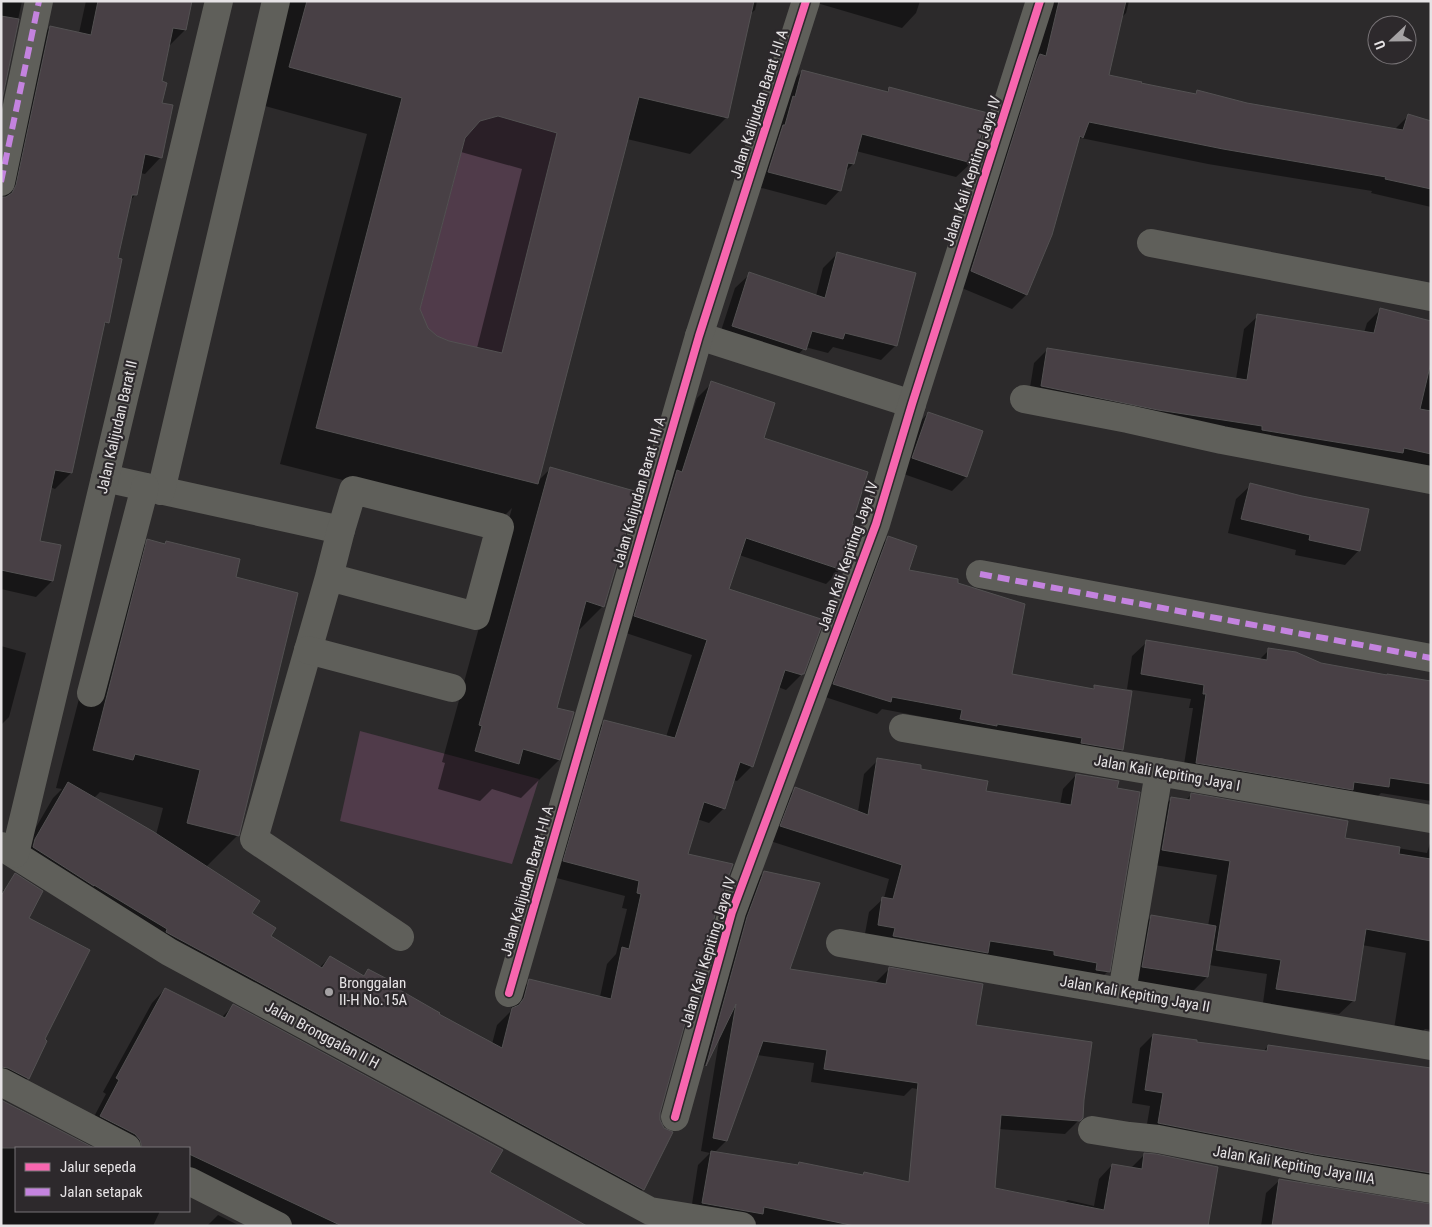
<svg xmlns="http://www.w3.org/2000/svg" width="1432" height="1227" viewBox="0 0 1432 1227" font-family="'Roboto Condensed',sans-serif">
	<rect width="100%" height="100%" fill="#2c2a2b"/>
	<g fill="#503b4a">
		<path d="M498,116L557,133L502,353C483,348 438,344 427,328C424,322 422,315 420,309L465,138L480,121Z"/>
		<path d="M360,731L539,779L512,864L340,821Z"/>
	</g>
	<g fill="#0007" fill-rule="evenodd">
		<path d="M1,1H22L1,99Z"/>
		<path d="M86,1H191L185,30L169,46L160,82L161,104L171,106L160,158L145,174L140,173L135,195L130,201L117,259L107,322L102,327L71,473L55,489L50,487L38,541L52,581L36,597L1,589V198L34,43L50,27L79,33Z"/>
		<path d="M281,1H757L755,10L749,15L726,118L690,154L627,139L537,482L550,469L603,606L576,633L555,708L572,713L559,760L521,798L492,789L480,801L438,789L445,763L442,762L512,508L500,520L280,464L367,134L254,103ZM461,152L522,169L477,348L449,343L436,337L427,329L419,309Z"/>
		<path d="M817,1H920L916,13L902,28L817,3Z"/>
		<path d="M1048,1H1129L1126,13L1121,18L1107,76L1140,84L1194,95L1197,91L1247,104L1394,130L1409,115L1431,122V207L1371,193L1372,191L1208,164L1081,138L1077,141L1026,295L1012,309L957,286Z"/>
		<path d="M802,71L885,93L889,88L971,163L956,177L856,151L853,164L845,172L840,190L826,205L754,186L788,86Z"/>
		<path d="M837,254L896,345L881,360L833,347L828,353L805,347L790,364L718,340L735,288L750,274L816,296L823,268Z"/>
		<path d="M1380,310L1431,322V470L1028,400L1034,363L1048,349L1236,379L1244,329L1258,316L1364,333L1367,323Z"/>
		<path d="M712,383L763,439L850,525L841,569L826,584L739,555L728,590L803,673L786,690L778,687L752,766L737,781L733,780L724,808L709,823L697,819L686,855L716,907L659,1113L643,1189L628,1204L20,855L53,798L62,789L56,788L110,579L148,541L234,578L238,835L206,867L251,913L269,936L319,968L330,957L362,977L368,971L391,987L437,1015L492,1044L497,1025L510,1012L515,996L530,981L600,997L607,964L616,954L627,909L622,908L625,896L549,876L590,736L605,721L666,737L692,655L620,631L697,398ZM100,792L163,808L156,835L94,798Z"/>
		<path d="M928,413L966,477L952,491L898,472L914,428Z"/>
		<path d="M1251,485L1359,550L1345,565L1295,555L1296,550L1228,533L1236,499Z"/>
		<path d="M888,538L907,571L956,584L1011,676L1091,690L1095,686L1122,750L1110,762L950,722L882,709L877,714L822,696L876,550Z"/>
		<path d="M1147,642L1259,660L1269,650L1321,664L1386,677L1431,682V801L1381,793L1373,801L1182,777L1193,708H1189L1191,699L1127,689L1132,656Z"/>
		<path d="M1,646L26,653L9,717L1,725Z"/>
		<path d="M878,760L919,770L985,792L1060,805L1063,789L1076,775L1108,971L1094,985L864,939L869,912L884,898L889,879L767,840L782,802L796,788L858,812L864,774Z"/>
		<path d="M1191,795L1344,839L1427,853L1431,840V1030L1425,1029L1421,1033L1394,1029L1406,953L1362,945L1354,1000L1339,1014L1263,1003L1267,974L1209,965L1207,977L1193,991L1128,981L1137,931L1151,917L1208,926L1217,875L1148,864L1157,813L1171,799L1185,801Z"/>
		<path d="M764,872L788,970L875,983L889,969L975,1026L1082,1117L1065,1134L999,1129L993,1189L1064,1203L1068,1200L1094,1206L1099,1179L1112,1165L1131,1168L1144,1155L1207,1226H926L943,1094L912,1088L904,1096L811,1082L814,1063L757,1055L726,1141L715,1152L796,1166L799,1163L862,1176L864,1173L886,1226H736L690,1217L698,1165L710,1153L701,1151L720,1034L705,1065L694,1075L751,885Z"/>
		<path d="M1,889L5,891L27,919L43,1040L28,1078L14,1091L1,1085Z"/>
		<path d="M165,989L221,1018L233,1006L488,1172L585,1226H272L189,1174V1148H122L87,1130L106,1094L103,1092L152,1003Z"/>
		<path d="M1153,1035L1196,1043L1263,1052L1268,1046L1431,1070V1195L1145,1136L1150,1106L1132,1103L1140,1048Z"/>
		<path d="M1,1101L91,1148H16V1211H160L153,1226H1Z"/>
		<path d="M1280,1180L1431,1226H1261L1266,1193Z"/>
		<path d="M218,1215L240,1226H207Z"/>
	</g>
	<g fill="#484045" stroke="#535152" fill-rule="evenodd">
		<path d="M98,1H192L186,30L173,28L162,81L167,83L162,103L173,105L162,158L145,154L137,195H132L118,258L122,259L109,323L105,322L72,473L55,470L40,541L61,545L53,581L1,570V197H6L12,193L16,185L50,26L91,35Z"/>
		<path d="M307,1H754L728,118L639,97L538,484L316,428L402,98L289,67ZM498,116L557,133L502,353L449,341L437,336L428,328L420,309L465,138L480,121Z"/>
		<path d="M1059,1H1126L1109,75L1142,82L1141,83L1196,94L1197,90L1247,103L1403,130L1408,114L1431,121V189L1385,179L1386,177L1223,149L1089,122L1083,138L1080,136L1052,235L1027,295L971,271L1037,61L1040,54L1046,56Z"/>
		<path d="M1,16L19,19L1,105Z"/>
		<path d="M802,70L888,92L889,87L988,113L972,163L862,134L854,164L848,163L841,191L768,172L783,125H785L793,96L795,97Z"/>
		<path d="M837,252L916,273L897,346L845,333L843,339L812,331L806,350L732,326L749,272L825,298Z"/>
		<path d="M1380,308L1431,321V362L1420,409L1431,411V454L1404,448L1403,453L1262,430V426L1158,410L1041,386L1047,348L1247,380L1257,314L1374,333Z"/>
		<path d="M711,381L775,403L764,438L868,472L852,524L858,527L842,570L746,538L729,589L824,620L804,674H802V675L785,670L753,767L740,762L725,809L704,802L688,854L733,864L717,908L660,1113V1120L664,1128L673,1132L644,1190L177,938L166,932L167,929L94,885V886L33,847L35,839L68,782L154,832L260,901L252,913L276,928L271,936L322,968L330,956L364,976L368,969L395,983L393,986L440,1013L439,1014L502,1048L512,1008L519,1005L524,998L529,979L611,999L622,947L629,949L641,894L637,893L639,881L563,861L604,720L675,738L707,640L634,616L677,470L682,472Z"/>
		<path d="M928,412L983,431L967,477L912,458Z"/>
		<path d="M550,467L638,492L604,607L586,601L557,708L574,712L560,760L523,749L519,764L475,751L482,726L479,725Z"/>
		<path d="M1250,483L1302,496L1369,509L1360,551L1309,540L1310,535L1241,519Z"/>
		<path d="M888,536L917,546L909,570L958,579V583L1025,604L1012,674L1094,689V685L1132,691L1123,750L1081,743L1082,738L997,724V726L960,719L962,710L892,697L891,702L833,684Z"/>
		<path d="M147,539L165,544L166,541L240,559L236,577L298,593L239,836L187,823L200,770L135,754L133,760L93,750Z"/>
		<path d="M1146,640L1267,660L1268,648L1296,652L1321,663L1387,675V674L1431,681V784L1390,778L1389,787L1354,782L1353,790L1196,763L1206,694H1203L1204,685L1141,674Z"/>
		<path d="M877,758L921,765V769L988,781L986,791L1071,805L1076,774L1119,781L1117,788L1140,792L1110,972L1096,970L1097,963L1054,955V951L990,941L988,953L893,936L895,928L878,925L882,897L893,899L902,865L780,826L795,787L868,815Z"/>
		<path d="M1191,793L1348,821L1345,838L1400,847L1399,854L1431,859V941L1366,929L1355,1001L1276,989L1281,960L1216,950L1230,861L1162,850L1171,797L1190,800Z"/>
		<path d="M764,871L820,883L790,969L886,984L889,967L983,984L976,1025L1092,1042L1084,1100L1083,1118L1080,1121L1001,1115L995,1188L1104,1210L1112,1164L1142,1169L1144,1153L1156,1154L1218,1167L1208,1226H855L764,1207L763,1214L702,1203L711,1151L798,1165L799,1162L863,1175L864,1172L909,1182L918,1083L824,1069L827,1050L763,1041L727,1141L713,1138L736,1004L706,1066L747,917Z"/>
		<path d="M15,873L43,891L29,918L90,950L45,1039L47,1041L29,1079L8,1068L1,1067V896Z"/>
		<path d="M1151,915L1216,926L1208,977L1142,967Z"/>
		<path d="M165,988L225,1018L233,1004L503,1150L490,1172L587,1226H342L189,1154V1148H142L140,1140L135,1134L100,1116L119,1080L116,1078Z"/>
		<path d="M1153,1034L1197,1040V1042L1267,1051L1268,1045L1431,1068V1173L1314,1154L1158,1123L1163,1093L1145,1090Z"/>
		<path d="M1,1100L94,1148H1Z"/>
		<path d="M1279,1179L1431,1204V1226H1272Z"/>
	</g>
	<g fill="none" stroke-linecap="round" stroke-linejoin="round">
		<g stroke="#5f5f5a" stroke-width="28">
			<path d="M1,182L39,1"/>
			<path d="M1151,243L1431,297"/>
			<path d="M699,336L912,404"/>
			<path d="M1024,399L1128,419L1222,440L1431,480"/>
			<path d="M105,478L341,530"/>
			<path d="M161,491L276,1"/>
			<path d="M980,574L1431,658"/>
			<path d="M329,577L341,530L353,490L500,527L476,616L329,577L254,839L400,937"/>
			<path d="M308,650L452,688"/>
			<path d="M91,693L145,487"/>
			<path d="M903,728L1431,819"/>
			<path d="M1,846L169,952L650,1211L742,1226"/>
			<path d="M15,854L219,1"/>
			<path d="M840,943L1431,1046"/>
			<path d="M1122,992L1159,772"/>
			<path d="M509,993L699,336L806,1"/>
			<path d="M1,1082L127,1148"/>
			<path d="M675,1117L732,912L876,524L912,404L1040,1"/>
			<path d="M1092,1130L1129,1136L1158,1139L1311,1169L1431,1189"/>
			<path d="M189,1181L278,1226"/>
		</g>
		<g stroke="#c483df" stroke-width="6" stroke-dasharray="12 6" stroke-linecap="butt">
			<path d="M1,182L39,1"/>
			<path d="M980,574L1431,658"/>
		</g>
		<g stroke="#2d292c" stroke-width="11">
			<g id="cycleway">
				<path d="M509,993L699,336L806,1"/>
				<path d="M675,1117L732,912L876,524L912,404L1040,1"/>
			</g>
		</g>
		<use href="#cycleway" stroke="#f766af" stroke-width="8"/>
	</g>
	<circle fill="#a5a2a4" stroke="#2d292c" stroke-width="2" cx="329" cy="992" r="5"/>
	<g text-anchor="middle" stroke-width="4.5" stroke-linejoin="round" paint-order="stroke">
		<g font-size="15" fill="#e6e3e5" stroke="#2d292c">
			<text transform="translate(759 104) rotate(-72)" y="5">Jalan Kalijudan Barat I-II A</text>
			<text transform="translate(972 171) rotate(-72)" y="5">Jalan Kali Kepiting Jaya IV</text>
			<text transform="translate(117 427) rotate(-77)" y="5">Jalan Kalijudan Barat II</text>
			<text transform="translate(639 492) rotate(-74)" y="5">Jalan Kalijudan Barat I-II A</text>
			<text transform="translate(848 556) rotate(-71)" y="5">Jalan Kali Kepiting Jaya IV</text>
			<text transform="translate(1167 773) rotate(10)" y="5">Jalan Kali Kepiting Jaya I</text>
			<text transform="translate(527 881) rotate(-74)" y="5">Jalan Kalijudan Barat I-II A</text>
			<text transform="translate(708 952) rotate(-73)" y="5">Jalan Kali Kepiting Jaya IV</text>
			<text transform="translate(1135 994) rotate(10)" y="5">Jalan Kali Kepiting Jaya II</text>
			<text transform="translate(322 1035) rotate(28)" y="5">Jalan Bronggalan II H</text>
			<text transform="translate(1294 1165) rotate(10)" y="5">Jalan Kali Kepiting Jaya IIIA</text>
		</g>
		<g font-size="15" fill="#e6e3e5" stroke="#2d292c" text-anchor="start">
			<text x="339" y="988">Bronggalan<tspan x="339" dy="17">II-H No.15A</tspan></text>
		</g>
	</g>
	<rect width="1432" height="1227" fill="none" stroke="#e6e3e5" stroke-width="5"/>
	<rect x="15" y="1147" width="175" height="65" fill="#2d292c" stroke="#777376"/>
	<rect x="25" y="1163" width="25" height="8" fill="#f766af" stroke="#777376"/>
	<text x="60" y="1172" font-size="15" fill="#e6e3e5">Jalur sepeda</text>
	<rect x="25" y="1188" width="25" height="8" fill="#c483df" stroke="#777376"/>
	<text x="60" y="1197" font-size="15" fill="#e6e3e5">Jalan setapak</text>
	<g transform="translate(1392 40) rotate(248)"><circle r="24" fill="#2d292c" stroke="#777376"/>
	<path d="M0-4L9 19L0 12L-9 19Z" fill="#a5a2a4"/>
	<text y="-8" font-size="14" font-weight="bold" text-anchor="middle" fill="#e6e3e5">U</text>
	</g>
</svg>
